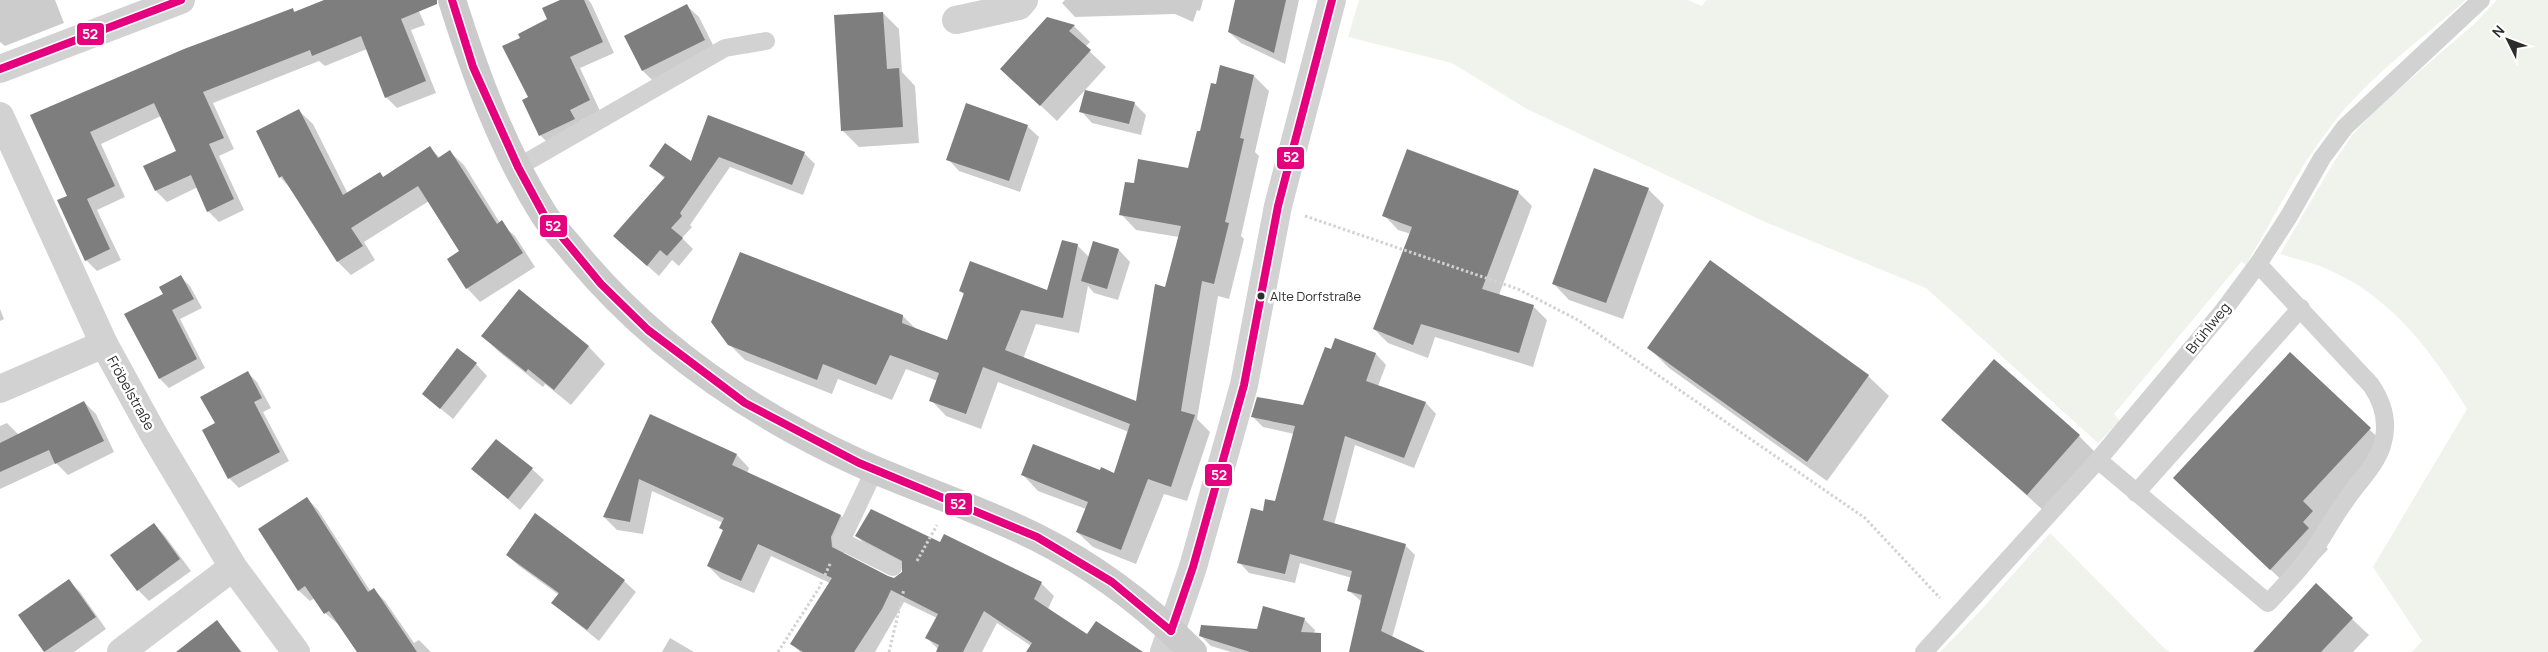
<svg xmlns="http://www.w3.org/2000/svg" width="2548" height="652" viewBox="0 0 2548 652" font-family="Manrope,sans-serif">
	<rect width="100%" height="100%" fill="#fff"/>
	<g fill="#f0f3ec">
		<path d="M1359,0H1688L1702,6L1706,0H2466C2424,37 2374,73 2339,116C2302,161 2275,215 2246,265L2241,262L2114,414L2120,421L2098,443L1926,288L1765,222L1527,109L1452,63L1348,37Z"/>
		<path d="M2497,0H2548V652H2412L2422,641L2373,567L2467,409C2432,352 2391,296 2327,269C2312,262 2295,259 2280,254L2334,162L2353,134L2378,107L2473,25Z"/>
		<path d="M2050,533L2165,649L2170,652H1940L1981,610Z"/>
	</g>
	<g fill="#0003">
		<path d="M0,0H55L64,23L5,46L0,42Z"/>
		<path d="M327,0H414L425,25L411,30L436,93L397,108L386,97L367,49L325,66L319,61L213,103L234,149L219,156L244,210L219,222L208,211L198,187L167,202L156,191L177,151L161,116L101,144L125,197L97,210L121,260L97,271L86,260L68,196L31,115L292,9L296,13Z"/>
		<path d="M563,0H588L591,3L614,53L580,68L600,111L580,121L585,130L551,146L540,135L530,98L521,38L549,20Z"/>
		<path d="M1065,0H1203L1200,11L1197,10L1193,22L1175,14L1075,17L1062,3Z"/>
		<path d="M1236,0H1299L1285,64L1241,43L1229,32Z"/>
		<path d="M687,6L699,17L716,51L654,82L643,71Z"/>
		<path d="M883,13L899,29L902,72L915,86L919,143L859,147L843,131Z"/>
		<path d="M1074,26L1090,42L1085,47L1106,67L1057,121L1002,69Z"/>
		<path d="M1254,76L1269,91L1255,152L1259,156L1241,236L1244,239L1229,299L1218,296L1197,419L1210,432L1187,501L1164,494L1136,564L1093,547L1077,532L1086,509L1038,491L1023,475L1100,472L1115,474L1129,432L998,382L981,429L946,416L931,400L938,381L906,369L892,400L838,379L832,394L745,360L729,344L903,316L916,329L948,341L965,295L960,291H1047L1077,245L1090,258L1094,243L1119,250L1130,262L1118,300L1094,293L1088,286L1079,333L1036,324L1023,359L1137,403L1179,237L1136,230L1121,214L1135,185L1189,170L1217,85Z"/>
		<path d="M1134,103L1146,115L1141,135L1092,123L1081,111Z"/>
		<path d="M299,111L313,124L348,194L379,173L384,178L430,148L440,158L450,152L464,165L500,223L515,236L535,267L480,302L467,288L461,251L429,201L364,242L375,260L351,275L338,262L291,189L280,177Z"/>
		<path d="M708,117L804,153L815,164L803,195L730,167L690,225L692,227L682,238L693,249L679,266L672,260L659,276L626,247L665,179L651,166L691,162Z"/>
		<path d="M1027,126L1039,137L1020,192L959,171L948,159Z"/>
		<path d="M1648,189L1664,205L1623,319L1569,300L1553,283Z"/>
		<path d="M1518,192L1532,206L1499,295L1533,306L1547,320L1533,367L1435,337L1428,358L1388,343L1374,329L1411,234L1398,230L1384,215Z"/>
		<path d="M181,277L190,286L202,308L180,319L205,368L169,388L160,379L126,315L164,294Z"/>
		<path d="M520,291L589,347L605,364L571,405L545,384L543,387L499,352L483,336Z"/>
		<path d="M0,309L4,319L0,321Z"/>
		<path d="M1336,340L1376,354L1386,365L1378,386L1426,403L1436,414L1414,468L1355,445L1334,525L1405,545L1415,555L1392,638L1422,652H1360L1362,602L1348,590L1352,578L1300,563L1295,583L1249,573L1239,562L1264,512L1276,502L1294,434L1263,427L1253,417L1303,406Z"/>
		<path d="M1649,348L1868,376L1889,396L1827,481L1669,368Z"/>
		<path d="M2290,354L2390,449L2322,522V543L2328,549L2291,589L2174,478Z"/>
		<path d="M476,364L487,376L453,419L423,394Z"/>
		<path d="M248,373L257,382L271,408L263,412L289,461L239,488L229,478L204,430L216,424Z"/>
		<path d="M84,402L96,414L114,452L68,475L56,463L0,489V426L7,423L19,435Z"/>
		<path d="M651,416L737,455L749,468L747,473L841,516L854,529L844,550V555L888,578L894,579L904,573L903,567L869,549L857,536L941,543L1041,583L1054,596L1048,609L1088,636L1137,652H1027L1031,646L997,623L982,652H937L938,649L927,638L937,618L904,602L875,652H800L792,644L830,583L771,556L754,593L721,579L708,566L724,531L721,528L723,523L652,491L643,534L617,530L604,517Z"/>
		<path d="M1943,420L2079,436L2095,452L2044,511Z"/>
		<path d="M473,469H532L544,480L520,510Z"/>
		<path d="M307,498L318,510L371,592L374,590L385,601L414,643L419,640L431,652H357L338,624L325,613L315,598L310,601L298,590Z"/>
		<path d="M154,524L165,536L191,571L149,601L138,590Z"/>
		<path d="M507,555L624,581L636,592L599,641L552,603L559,595L519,566Z"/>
		<path d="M69,581L80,592L106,629L74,652H45L20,615Z"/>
		<path d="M2316,585L2369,635L2353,652H2254Z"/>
		<path d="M1304,619L1315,630L1309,652H1231L1211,646L1200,635L1258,630Z"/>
		<path d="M217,622L242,652H178Z"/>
		<path d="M670,638L694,652H662Z"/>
	</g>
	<g fill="#7e7e7e">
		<path d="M324,0H437V4L401,19L426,81L385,98L361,36L312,56L310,50L203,92L224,138L209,144L234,199L207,212L191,175L155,191L143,166L176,151L154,103L90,132L115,186L87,199L110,249L85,261L57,200L67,196L30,115L184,49L293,8L294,12Z"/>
		<path d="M560,0H584L603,42L570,57L590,100L570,110L575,119L539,136L522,100L528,97L502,46L520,38L518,34L547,19L542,8Z"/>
		<path d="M1235,0H1286L1274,53L1228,32Z"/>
		<path d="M687,4L705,40L642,71L624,36Z"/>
		<path d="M883,12L887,69L899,68L903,127L841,131L834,15Z"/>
		<path d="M1047,17L1075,25L1069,31L1091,50L1040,106L1000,69Z"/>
		<path d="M1220,65L1254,75L1240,138L1244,139L1225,222L1229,223L1214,284L1202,281L1181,411L1195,415L1171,487L1148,479L1121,550L1076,532L1088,502L1021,475L1033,444L1100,470L1101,467L1114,473L1130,424L983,367L966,414L929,401L939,373L890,355L876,385L823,364L817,380L728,345L711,322L740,252L903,315L902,323L947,340L964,293L959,291L970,261L1047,290L1062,240L1078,244L1063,318L1021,310L1005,350L1136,401L1155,284L1165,287L1181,226L1119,215L1125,182L1134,183L1138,159L1188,168L1197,131H1200L1211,83L1216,84Z"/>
		<path d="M1085,90L1135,102L1129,124L1079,112Z"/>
		<path d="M966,103L1028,125L1009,181L946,160Z"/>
		<path d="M299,109L343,195L380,172L383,177L430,146L438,158L450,150L497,224L502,220L523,253L466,289L447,259L459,251L418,186L351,228L363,246L337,262L282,176L279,178L256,131Z"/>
		<path d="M708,115L805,152L792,185L719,157L680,213L682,216L671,228L683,238L667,256L660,250L647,266L613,236L665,177L649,166L665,143L691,161Z"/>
		<path d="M1407,149L1519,191L1482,289L1534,305L1519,353L1421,324L1413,345L1373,329L1412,227L1382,216Z"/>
		<path d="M1594,168L1649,188L1606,303L1552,284Z"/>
		<path d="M1093,241L1119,249L1107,289L1081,281Z"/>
		<path d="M1710,260L1869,375L1807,462L1647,348Z"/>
		<path d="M181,275L194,299L172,310L197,359L159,379L124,314L163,294L159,287Z"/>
		<path d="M519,289L589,346L554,390L528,369L526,372L481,336Z"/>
		<path d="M1335,338L1376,353L1366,381L1426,402L1404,458L1345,436L1323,520L1406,544L1381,631L1425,652H1349L1362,595L1347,591L1352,571L1290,554L1285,574L1237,563L1251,508L1263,511L1265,499L1275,501L1295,426L1251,417L1257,397L1303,405L1325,347L1331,349Z"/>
		<path d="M457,348L477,363L440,409L422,394Z"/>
		<path d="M2290,352L2371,428L2303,501L2313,511L2303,522L2309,528L2270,570L2173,478Z"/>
		<path d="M1994,359L2080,435L2027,495L1941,420Z"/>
		<path d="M248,371L262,398L254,402L280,452L228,479L202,430L215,423L200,397Z"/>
		<path d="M84,401L104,441L55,464L49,450L0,472V443Z"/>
		<path d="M650,414L737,454L732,465L841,515L831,537L832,547L888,576L894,578L902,572V561L855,536L871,509L940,542L944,534L1042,582L1034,599L1087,634L1096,621L1143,652H1026L1032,643L984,611L963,652H936L939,645L925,638L938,614L891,590L882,609L854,652H803L790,644L832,578L758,544L741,581L707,566L723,530L719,528L724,518L639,479L630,522L603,517Z"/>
		<path d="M496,439L533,468L508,499L471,469Z"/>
		<path d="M307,497L368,592L374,588L417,652H357L329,611L324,614L305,586L298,591L258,529Z"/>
		<path d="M535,513L625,580L587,630L551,603L559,593L506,555Z"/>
		<path d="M154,523L180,559L137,591L110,555Z"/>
		<path d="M69,579L96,617L44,652L18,615Z"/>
		<path d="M2316,583L2353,618L2321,652H2253Z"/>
		<path d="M1263,606L1305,618L1301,632L1321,633V652H1250L1199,636L1201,625L1257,629Z"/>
		<path d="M217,620L241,652H176Z"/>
	</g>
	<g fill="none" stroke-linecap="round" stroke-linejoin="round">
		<g stroke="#d2d2d2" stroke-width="3" stroke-dasharray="2.5 2.5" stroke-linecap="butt">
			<path d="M1305,216L1518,289L1578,320L1865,518L1940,598"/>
			<path d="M917,561L937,525"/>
			<path d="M778,652L819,588L831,562"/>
			<path d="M889,652L904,589"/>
		</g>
		<g stroke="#d2d2d2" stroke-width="18">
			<path d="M518,167L725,48L766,41"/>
			<path d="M2098,460L2268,603C2280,590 2293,577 2304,563C2320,544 2331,520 2346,500C2358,482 2375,467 2382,446C2389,424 2384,404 2371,385L2258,264"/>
			<path d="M875,469L841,541L893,567"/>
			<path d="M2136,493L2301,308"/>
			<path d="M1924,652L2098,460L2223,311L2258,264L2289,216L2322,158L2345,127L2481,0"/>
		</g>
		<g stroke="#d2d2d2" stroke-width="28">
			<path d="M956,20L1019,6L1024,0"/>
			<path d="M0,116L104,344L154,435L233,567L296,652"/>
			<path d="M0,389L104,344"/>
			<path d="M121,652L233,567"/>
			<path d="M1164,652L1193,567L1244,385L1278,206L1332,0"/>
		</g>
		<path stroke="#d2d2d2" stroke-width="28" d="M0,69L181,0"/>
		<path stroke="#cbcbcb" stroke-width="28" d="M452,0C475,73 502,148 543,213C552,228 565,240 575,253C651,345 752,414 859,463C917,489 978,508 1036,537C1094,566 1147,606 1193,652"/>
		<g stroke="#fff" stroke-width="11">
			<g id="bus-1">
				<path d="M452,0L473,67L518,167L544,215L601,284L648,330L745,403L859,463L1037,537L1112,582L1171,631"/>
				<path d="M0,69L181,0"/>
				<path d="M1171,631L1193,567L1244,385L1278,206L1332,0"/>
			</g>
		</g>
		<use href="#bus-1" stroke="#e5007d" stroke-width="8"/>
	</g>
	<circle fill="#2d2d2d" stroke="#fff" stroke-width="2" cx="1261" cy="296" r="4.5"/>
	<g text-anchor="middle" stroke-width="5" stroke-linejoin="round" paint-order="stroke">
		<g font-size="13" fill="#2d2d2d" stroke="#fff" text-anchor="start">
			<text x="1270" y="301">Alte Dorfstraße</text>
		</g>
		<g font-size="14" fill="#2d2d2d" stroke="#fff">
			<text transform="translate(2208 328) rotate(-51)" y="5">Brühlweg</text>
			<text transform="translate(131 393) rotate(61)" y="5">Fröbelstraße</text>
		</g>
	</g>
	<g stroke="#fff" stroke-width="2">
		<rect x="76" y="22" width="29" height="24" rx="5" fill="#e5007d"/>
		<rect x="1276" y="146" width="29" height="24" rx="5" fill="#e5007d"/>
		<rect x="539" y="214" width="29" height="24" rx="5" fill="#e5007d"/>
		<rect x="1204" y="463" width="29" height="24" rx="5" fill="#e5007d"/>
		<rect x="944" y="492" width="29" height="24" rx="5" fill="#e5007d"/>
	</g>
	<g font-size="14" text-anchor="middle" font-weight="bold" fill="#fff">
		<text x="90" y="39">52</text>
		<text x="1291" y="162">52</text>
		<text x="553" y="231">52</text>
		<text x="1219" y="480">52</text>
		<text x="958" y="509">52</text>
	</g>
	<g transform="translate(2508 40) rotate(312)" stroke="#ffffff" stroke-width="4" paint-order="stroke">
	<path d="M0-4L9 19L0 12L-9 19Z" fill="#2d2d2d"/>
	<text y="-8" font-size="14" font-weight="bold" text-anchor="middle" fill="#2d2d2d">N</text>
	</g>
</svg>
